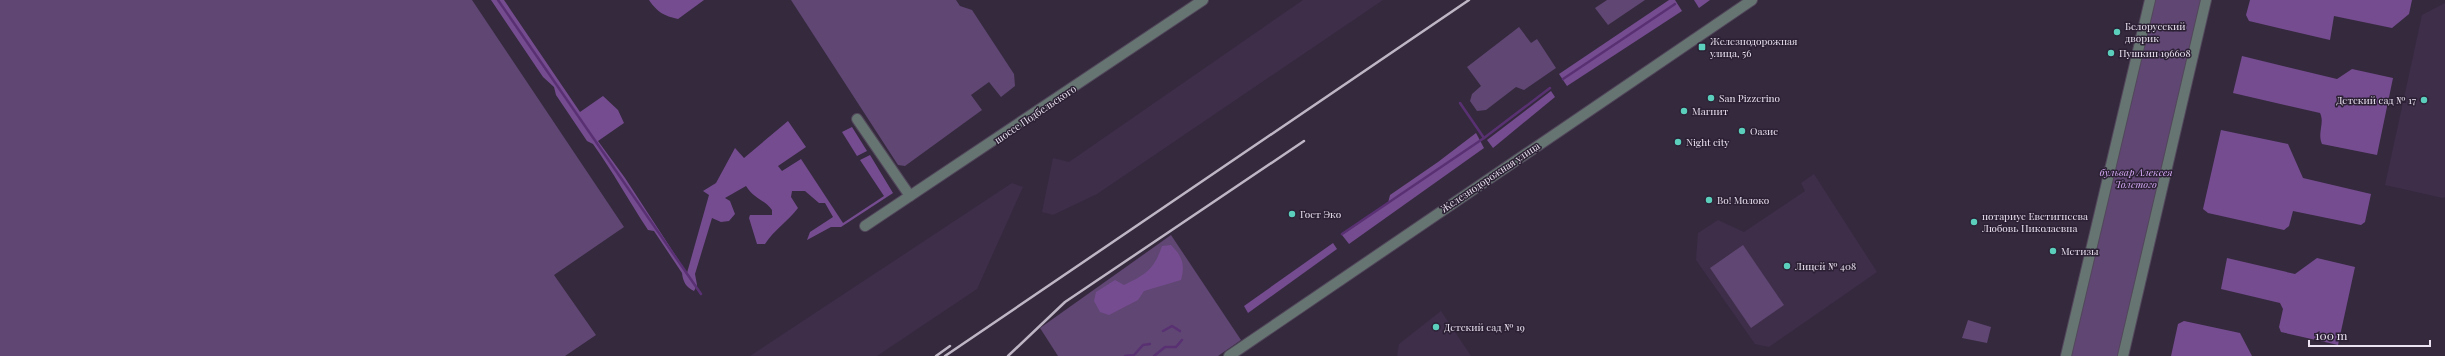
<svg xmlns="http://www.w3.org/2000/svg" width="2445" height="356" viewBox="0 0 2445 356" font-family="'Playfair Display',serif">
	<rect width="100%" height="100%" fill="#35293e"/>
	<g fill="#3e2e49">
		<path d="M1303,0H1383L1097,194L1053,215L1042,212L1053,158L1069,162Z"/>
		<path d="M2445,3V197L2443,198L2385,185L2422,15Z"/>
		<path d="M1814,174L1877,272L1769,347L1755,344L1696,260L1698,233L1718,220L1744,232L1805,191L1801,183Z"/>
		<path d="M1012,183L1023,187L977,289L877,356H750Z"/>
		<path d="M1441,311L1471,356H1397L1399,344Z"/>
	</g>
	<g fill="#604673">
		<path d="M0,0H472L624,227L554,275L596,335L565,356H0Z"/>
		<path d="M791,0H956L960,6L972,10L1014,74L1015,86L1001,97L989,82L971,95L982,110L905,166L898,165Z"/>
		<path d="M1607,0H1645L1608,25L1595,8Z"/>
		<path d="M2154,0H2201L2118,356H2071Z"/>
		<path d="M1519,27L1531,43L1537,39L1556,68L1524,90L1516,87L1486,110L1477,111L1470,101L1472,94L1481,86L1467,67Z"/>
		<path d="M1171,235L1241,340L1218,356H1058L1040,328Z"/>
		<path d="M1743,245L1784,305L1751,328L1710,268Z"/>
		<path d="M1968,320L1991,327L1987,343L1962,338Z"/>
	</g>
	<g fill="#754c90">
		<path d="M491,0H504L580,112L603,96L618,110L624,123L598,141L625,178L687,273L709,195L703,191L716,183L735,148L744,158L788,121L806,147L778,166L782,171L801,159L843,223L884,196L860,160L870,155L893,193L841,227H831L807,240L810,232L833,217L825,203H819L805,191H792L791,197L798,208C788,221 774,230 765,244H757L749,218L750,215H772V210C764,199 755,200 746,186L725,198L730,201L735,214L729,221L721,222L712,218L695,274L697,285L694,291C686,287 683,282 682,273L654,231L648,230C629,201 613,172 593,144L587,141L556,95L554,87L543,77Z"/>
		<path d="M649,0H704L678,19C664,16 657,12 649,0Z"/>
		<path d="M1669,0H1675L1682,11L1567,86L1559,74Z"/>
		<path d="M1694,0H1710L1699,8Z"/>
		<path d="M2250,0H2412L2409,14L2392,28L2334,16L2330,40L2249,21L2246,15Z"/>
		<path d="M2242,56L2337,79L2352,69L2393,78L2377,155L2322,144C2317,133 2325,123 2320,113L2233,93Z"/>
		<path d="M1551,91L1555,97L1493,148L1487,140Z"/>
		<path d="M852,127L867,151L857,156L842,132Z"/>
		<path d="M2221,130L2288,144L2303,178L2371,194L2365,222L2361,225L2293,211L2289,226L2284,230L2208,213L2203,209Z"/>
		<path d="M1476,133L1484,148L1349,244L1342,235L1388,203L1390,195L1438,162Z"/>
		<path d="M1333,243L1337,249L1248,313L1244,306Z"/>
		<path d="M1171,245C1183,257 1185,265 1181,280L1144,291L1138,300L1109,315L1100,312L1094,301L1096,292L1115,280L1124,285C1147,274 1154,269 1162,246Z"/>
		<path d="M2227,258L2295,274L2317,258L2355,267L2338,345L2281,332L2279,327L2283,309L2280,303L2221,289Z"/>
		<path d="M2184,321L2240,333L2252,356H2171L2178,324Z"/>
	</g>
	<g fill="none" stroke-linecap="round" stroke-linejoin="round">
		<g stroke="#593173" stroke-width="2.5">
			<path d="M498,0L701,294"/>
			<path d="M1563,79L1675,4"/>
			<path d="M1460,103L1484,138"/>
			<path d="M1342,234L1484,138L1550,88"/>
			<path d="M1163,331L1172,326L1180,331"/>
			<path d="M1125,356L1134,355L1143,345L1150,344"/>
			<path d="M1154,356L1165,347H1176L1182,340"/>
		</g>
		<g stroke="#52475b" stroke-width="12">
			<g id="minor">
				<path d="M857,119L910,196"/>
				<path d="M865,226L1203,0"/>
				<path d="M1229,356L1752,0"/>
				<path d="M2066,356L2150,0"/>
				<path d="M2123,356L2206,0"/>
			</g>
		</g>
		<use href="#minor" stroke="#667572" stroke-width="10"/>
		<g stroke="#bfb6c5" stroke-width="2.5">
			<path d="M936,356L950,346"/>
			<path d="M945,356L1469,0"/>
			<path d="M1008,356L1065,302L1304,141"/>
		</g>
	</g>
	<g fill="#5bcebc" stroke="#2b2034" stroke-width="1.5">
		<circle cx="2117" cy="32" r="4"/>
		<rect x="1698" y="43" width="8" height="8" rx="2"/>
		<circle cx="2111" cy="53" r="4"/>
		<circle cx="1711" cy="98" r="4"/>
		<circle cx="2424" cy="100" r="4"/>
		<circle cx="1684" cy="111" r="4"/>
		<circle cx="1742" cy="131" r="4"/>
		<circle cx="1678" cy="142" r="4"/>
		<circle cx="1709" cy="200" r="4"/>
		<circle cx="1292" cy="214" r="4"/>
		<circle cx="1974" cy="222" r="4"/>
		<circle cx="2053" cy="251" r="4"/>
		<circle cx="1787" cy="266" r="4"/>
		<circle cx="1436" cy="327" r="4"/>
	</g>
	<g text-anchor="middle" stroke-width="3" stroke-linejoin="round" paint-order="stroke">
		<g font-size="10" fill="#ebe3f1" stroke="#2b2034" text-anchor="start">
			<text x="2125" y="30">Белорусский<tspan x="2125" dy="12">дворик</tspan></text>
			<text x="1710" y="45">Железнодорожная<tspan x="1710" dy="12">улица, 56</tspan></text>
			<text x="2119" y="57">Пушкин 196608</text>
			<text x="1719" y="102">San Pizzerino</text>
			<text x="2416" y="104" text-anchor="end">Детский сад № 17</text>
			<text x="1692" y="115">Магнит</text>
			<text x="1750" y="135">Оазис</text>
			<text x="1686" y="146">Night city</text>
			<text x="1717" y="204">Во! Молоко</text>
			<text x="1300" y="218">Гост Эко</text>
			<text x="1982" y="220">нотариус Евстигнеева<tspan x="1982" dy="12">Любовь Николаевна</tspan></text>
			<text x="2061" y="255">Метизы</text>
			<text x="1795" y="270">Лицей № 408</text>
			<text x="1444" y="331">Детский сад № 19</text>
		</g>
		<g font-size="10" fill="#ebe3f1" stroke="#2b2034">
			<text transform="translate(1035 114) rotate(-34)" y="4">шоссе Подбельского</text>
			<text transform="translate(1490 177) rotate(-34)" y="4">Железнодорожная улица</text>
		</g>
		<g font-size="10" font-style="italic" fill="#d5a9f5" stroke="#2b2034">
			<text x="2136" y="176">бульвар Алексея<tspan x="2136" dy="12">Толстого</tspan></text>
		</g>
	</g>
	<path d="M2309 340v6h121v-6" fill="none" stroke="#ebe3f1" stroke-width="2"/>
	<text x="2315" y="340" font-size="12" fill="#ebe3f1" stroke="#2b2034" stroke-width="3" paint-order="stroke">100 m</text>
</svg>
